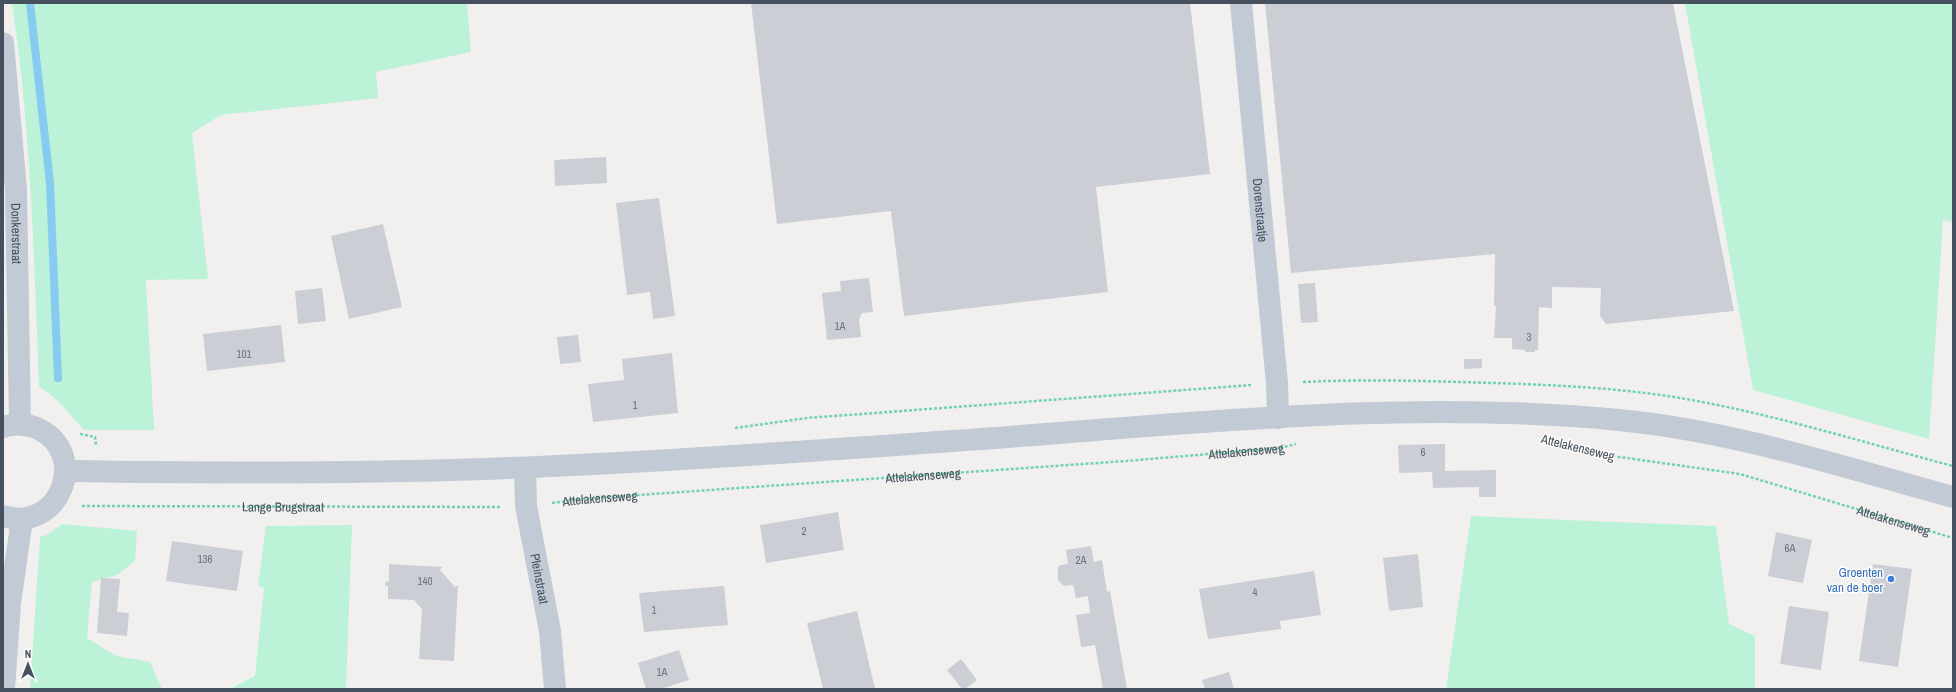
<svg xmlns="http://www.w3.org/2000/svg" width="1956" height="692" viewBox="0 0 1956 692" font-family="'Archivo Narrow',sans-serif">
	<rect width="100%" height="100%" fill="#f2f0ef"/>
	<g fill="#bcf2d8">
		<path d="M12,3H467L471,52L376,72L378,98L221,115L192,133L208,279L146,280L154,430H84L57,400L39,386C34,258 31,130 12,3Z"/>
		<path d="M1685,3H1953V222L1943,220L1929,439L1753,390Z"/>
		<path d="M1471,516L1716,526L1729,624L1755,636V689H1446Z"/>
		<path d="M62,524L137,531L135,561L117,575L92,582L87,638L116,656L150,662L162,689H30L40,537L47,535Z"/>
		<path d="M352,525L346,689H230L255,676L264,588L258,586L266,526Z"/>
	</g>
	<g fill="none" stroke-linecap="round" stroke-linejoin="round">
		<path stroke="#86ccf1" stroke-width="8" d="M30,3L50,183L58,378"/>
	</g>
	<g fill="#cbced5">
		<path d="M751,3H1190L1210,174L1096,187L1108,292L904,316L891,211L777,224Z"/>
		<path d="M1265,3H1673L1734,311L1606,324L1600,316L1601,288L1552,287V308L1539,307L1538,350H1535V352H1525V350L1512,349V338H1494L1496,306H1494L1495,254L1291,273Z"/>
		<path d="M606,157L607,183L555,186L554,160Z"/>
		<path d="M659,198L675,316L653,319L650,292L627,295L616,203Z"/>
		<path d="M383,224L402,307L349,319L331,236Z"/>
		<path d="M869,278L873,312L862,313L859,319L861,337L827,340L822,293L841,291L840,281Z"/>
		<path d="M1315,283L1318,322L1301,323L1298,284Z"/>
		<path d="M322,288L326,321L298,324L295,291Z"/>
		<path d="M281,325L285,362L207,371L203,334Z"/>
		<path d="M578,335L581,362L560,364L557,337Z"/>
		<path d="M672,353L678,413L593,422L588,384L624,380L622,359Z"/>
		<path d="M1464,359H1482V368L1464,369Z"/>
		<path d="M1445,444V471L1496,470V497H1479V487L1433,488L1432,472L1399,473L1398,445Z"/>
		<path d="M838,512L844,550L766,563L760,525Z"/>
		<path d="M1776,532L1812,540L1803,583L1768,576Z"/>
		<path d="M172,541L243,551L237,591L166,581Z"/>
		<path d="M1091,546L1094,562L1102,560L1107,592L1110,591L1127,689H1103L1095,645L1081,647L1076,615L1090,613L1088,596L1076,598L1073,585L1064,586L1058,580V568L1060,565L1068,564L1066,550Z"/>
		<path d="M1418,554L1423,607L1389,611L1383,558Z"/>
		<path d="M389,564L442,567L440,570L455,587L458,585L454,661L419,659L422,609L414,600L388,599V586H385L386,581L389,582Z"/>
		<path d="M1873,564L1912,569L1898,667L1859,661Z"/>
		<path d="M1314,571L1321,615L1280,621L1281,629L1208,639L1199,589Z"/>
		<path d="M101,578L120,579L117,612L129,613L127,636L97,633Z"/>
		<path d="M724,586L728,625L644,632L639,593Z"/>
		<path d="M1789,606L1829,612L1821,670L1780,664Z"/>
		<path d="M857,611L875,689H823L807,623Z"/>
		<path d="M679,650L689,680L661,689H646L638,663Z"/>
		<path d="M961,659L977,680L965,689H962L947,670Z"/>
		<path d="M1229,672L1234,689H1205L1202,680Z"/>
	</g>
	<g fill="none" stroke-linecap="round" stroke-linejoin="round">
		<g stroke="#72d2b0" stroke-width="2.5" stroke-dasharray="3 2" stroke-linecap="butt">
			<path d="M1303,382C1366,379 1429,381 1492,383C1557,385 1622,388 1686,399C1777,415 1865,443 1953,466"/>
			<path d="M735,428L807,418L1252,385"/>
			<path d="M80,434L95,437L96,445"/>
			<path id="s1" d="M1554,443L1598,454L1740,474L1953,538"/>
			<path id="s2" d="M552,503L581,499L1126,461L1280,448L1296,444"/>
			<path id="s3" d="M82,506L501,507"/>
		</g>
		<g stroke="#c2cad5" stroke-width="22">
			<path id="s4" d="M1241,3L1277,383L1278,418"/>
			<path id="s5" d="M525,468L526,506L550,631L555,689"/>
		</g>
		<g stroke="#c2cad5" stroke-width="22">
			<path id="s6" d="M3,43L16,190L20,424"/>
			<path d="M3,427C15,423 28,424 39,429C91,456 58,534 3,516"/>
			<path d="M66,471C206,473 346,474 485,469C641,463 797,452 952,441C1173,426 1397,398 1619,420C1733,431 1843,467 1953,497"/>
			<path d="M4,689L10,603L22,519"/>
		</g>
	</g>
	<circle fill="#3f7fe0" stroke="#fff" stroke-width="1.5" cx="1891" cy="579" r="4"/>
	<g text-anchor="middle" stroke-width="3" stroke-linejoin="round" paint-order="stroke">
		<g font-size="11" fill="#67707c">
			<text x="840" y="330">1A</text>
			<text x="1529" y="341">3</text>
			<text x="244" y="358">101</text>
			<text x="635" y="409">1</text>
			<text x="1423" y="456">6</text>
			<text x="804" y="535">2</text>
			<text x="1790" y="552">6A</text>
			<text x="205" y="563">136</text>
			<text x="1081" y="564">2A</text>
			<text x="425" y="585">140</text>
			<text x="1255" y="596">4</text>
			<text x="654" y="614">1</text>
			<text x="662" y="676">1A</text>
		</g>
		<g font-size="13" fill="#46505e" stroke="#fff">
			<text dy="5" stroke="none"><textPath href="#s4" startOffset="208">Dorenstraatje</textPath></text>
			<text dy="5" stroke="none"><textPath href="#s6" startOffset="191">Donkerstraat</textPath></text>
			<text transform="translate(1578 447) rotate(14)" y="5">Attelakenseweg</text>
			<text dy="5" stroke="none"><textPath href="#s2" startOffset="696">Attelakenseweg</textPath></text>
			<text dy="5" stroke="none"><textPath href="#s2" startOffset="372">Attelakenseweg</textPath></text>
			<text dy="5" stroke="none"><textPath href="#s2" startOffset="48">Attelakenseweg</textPath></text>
			<text dy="5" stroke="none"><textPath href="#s3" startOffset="201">Lange Brugstraat</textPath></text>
			<text dy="5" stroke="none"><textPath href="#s1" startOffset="349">Attelakenseweg</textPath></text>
			<text dy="5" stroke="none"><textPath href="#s5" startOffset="112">Pleinstraat</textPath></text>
		</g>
		<g font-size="13" fill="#366cbe" stroke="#fff" text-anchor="end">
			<text x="1883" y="577">Groenten<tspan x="1883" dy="15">van de boer</tspan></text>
		</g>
	</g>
	<rect width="1956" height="692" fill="none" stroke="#46505e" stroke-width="8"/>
	<g transform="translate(28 664)" stroke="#ffffff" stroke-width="3" paint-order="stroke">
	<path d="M0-3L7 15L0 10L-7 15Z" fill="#46505e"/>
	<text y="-6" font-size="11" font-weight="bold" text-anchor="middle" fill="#46505e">N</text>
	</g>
</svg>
